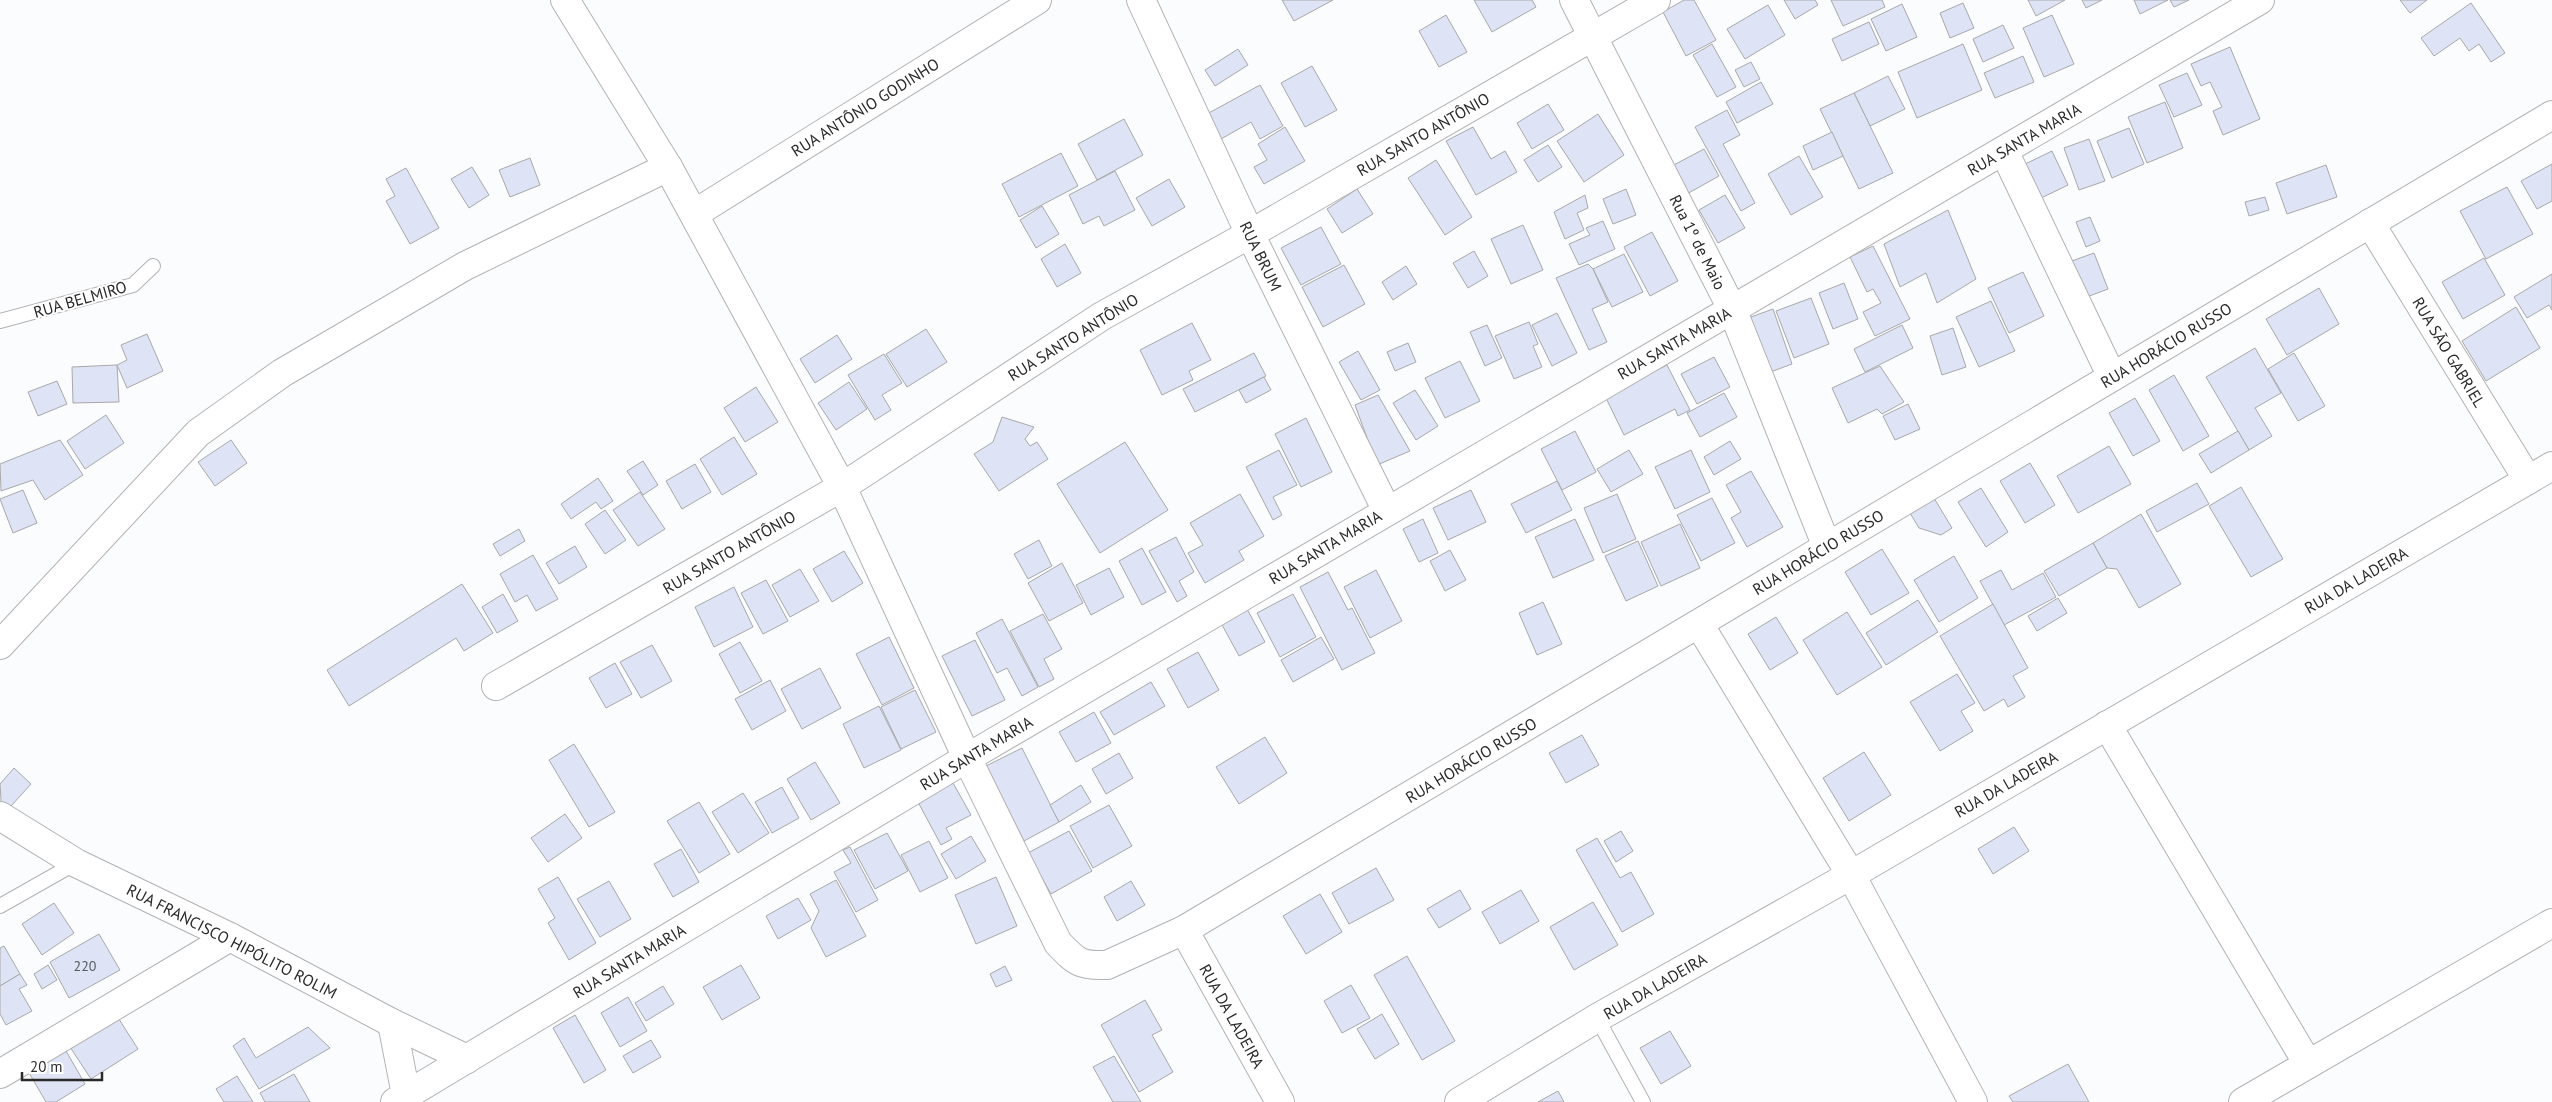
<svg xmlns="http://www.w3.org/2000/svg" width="2552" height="1102" viewBox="0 0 2552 1102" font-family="'PT Sans',sans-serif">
	<rect width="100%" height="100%" fill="#fbfcfd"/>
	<g fill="#dee4f5" stroke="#a8a8aa">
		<path d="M1282,0H1333L1294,21Z"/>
		<path d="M1474,0H1532L1536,7L1492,32Z"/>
		<path d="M1684,0H1694L1716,40L1686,56L1663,12Z"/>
		<path d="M1784,0H1815L1818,5L1795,19Z"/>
		<path d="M1831,0H1882L1885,7L1843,26Z"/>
		<path d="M2028,0H2065L2036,16Z"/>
		<path d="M2082,0H2102L2086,8Z"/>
		<path d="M2134,0H2168L2140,14Z"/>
		<path d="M2170,0H2189L2174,7Z"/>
		<path d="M2400,0H2427L2410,13Z"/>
		<path d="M1963,3L1974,28L1950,38L1940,13Z"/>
		<path d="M2471,3L2505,53L2491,62L2479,44L2469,51L2460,38L2434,56L2421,38Z"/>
		<path d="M1902,4L1917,37L1886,51L1871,19Z"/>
		<path d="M1768,5L1785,35L1745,59L1727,29Z"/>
		<path d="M1446,15L1467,52L1439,67L1419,31Z"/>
		<path d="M2052,15L2074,64L2044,77L2023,28Z"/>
		<path d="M1869,22L1879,44L1842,61L1832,39Z"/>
		<path d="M2003,25L2014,48L1983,62L1973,39Z"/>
		<path d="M1712,44L1736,87L1717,97L1693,55Z"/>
		<path d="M1963,44L1982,90L1917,118L1898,72Z"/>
		<path d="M2230,47L2260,119L2223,135L2213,111L2222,107L2210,82L2201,86L2191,64Z"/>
		<path d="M1238,49L1248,65L1215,86L1205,70Z"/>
		<path d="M2023,56L2034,82L1995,98L1984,73Z"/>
		<path d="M1751,62L1760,79L1744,87L1735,70Z"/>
		<path d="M1312,66L1337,110L1305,127L1281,83Z"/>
		<path d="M2187,73L2202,105L2174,117L2159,85Z"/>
		<path d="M1888,76L1905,109L1870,126L1854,93Z"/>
		<path d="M1761,82L1773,104L1737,123L1726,102Z"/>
		<path d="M1260,85L1283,126L1260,139L1251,122L1221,139L1207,114Z"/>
		<path d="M1854,93L1893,173L1859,189L1820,109Z"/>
		<path d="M2165,102L2183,148L2147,163L2128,117Z"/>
		<path d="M1548,104L1564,130L1532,149L1517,123Z"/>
		<path d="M1727,110L1740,135L1723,144L1755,203L1741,211L1695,127Z"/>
		<path d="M1598,114L1624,155L1584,182L1557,141Z"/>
		<path d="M1124,119L1143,155L1097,180L1078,144Z"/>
		<path d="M1285,127L1305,161L1264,184L1254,167L1267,160L1258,144Z"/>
		<path d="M1473,127L1491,159L1505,151L1517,172L1476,195L1446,141Z"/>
		<path d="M2129,128L2144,164L2112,178L2097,141Z"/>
		<path d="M1832,132L1843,156L1813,170L1803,146Z"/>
		<path d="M2089,139L2105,181L2079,190L2064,148Z"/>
		<path d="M1548,145L1562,167L1538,182L1524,160Z"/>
		<path d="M1704,149L1719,176L1685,195L1670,167Z"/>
		<path d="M2052,151L2068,185L2033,202L2017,168Z"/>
		<path d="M1061,153L1078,186L1019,217L1002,184Z"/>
		<path d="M1799,156L1823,197L1791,215L1768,174Z"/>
		<path d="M530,158L540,185L510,197L499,170Z"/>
		<path d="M1436,160L1472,217L1445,235L1408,178Z"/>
		<path d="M2552,164V201L2537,209L2521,181Z"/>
		<path d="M2326,165L2337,197L2287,214L2276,183Z"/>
		<path d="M472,167L489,195L469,208L451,179Z"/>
		<path d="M406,168L439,228L410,244L386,201L395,196L386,179Z"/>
		<path d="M1115,171L1135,210L1104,226L1099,216L1083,224L1069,195Z"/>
		<path d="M1169,179L1185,207L1152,226L1136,198Z"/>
		<path d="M2507,187L2533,234L2486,259L2460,211Z"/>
		<path d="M1357,189L1373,214L1342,233L1327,209Z"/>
		<path d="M1626,189L1636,215L1613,224L1603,199Z"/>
		<path d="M1585,195L1588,208L1577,213L1584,230L1565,239L1554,212Z"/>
		<path d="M1725,195L1745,228L1718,243L1699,210Z"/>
		<path d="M2265,197L2269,210L2249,216L2245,202Z"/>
		<path d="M1042,206L1059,234L1036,248L1020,220Z"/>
		<path d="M1948,210L1976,279L1937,303L1926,273L1900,287L1884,244Z"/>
		<path d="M2090,217L2100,241L2086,247L2076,222Z"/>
		<path d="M1603,221L1615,249L1579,265L1569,244L1590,235L1586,228Z"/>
		<path d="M1523,225L1543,270L1511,284L1491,239Z"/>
		<path d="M1321,227L1341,264L1301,285L1281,248Z"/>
		<path d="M1652,232L1678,281L1650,296L1624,247Z"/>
		<path d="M1065,244L1081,273L1057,287L1041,259Z"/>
		<path d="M1873,246L1910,319L1875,336L1863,312L1881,303L1873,289L1867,292L1850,257Z"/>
		<path d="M1474,251L1488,276L1468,288L1453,263Z"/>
		<path d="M2094,253L2108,289L2084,298L2069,262Z"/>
		<path d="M1624,254L1643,292L1612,307L1593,269Z"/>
		<path d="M2484,258L2505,295L2463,319L2442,282Z"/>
		<path d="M1588,264L1593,269L1608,302L1592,309L1607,342L1589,350L1556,278Z"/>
		<path d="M1344,265L1365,304L1323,327L1302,287Z"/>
		<path d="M1406,266L1417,284L1393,300L1382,282Z"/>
		<path d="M2023,272L2044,316L2009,333L1988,288Z"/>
		<path d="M2552,274V310L2549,305L2527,318L2514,297Z"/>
		<path d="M1844,283L1858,319L1833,329L1819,293Z"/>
		<path d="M2319,288L2339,324L2287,355L2266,319Z"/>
		<path d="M1811,298L1829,344L1794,358L1776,311Z"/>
		<path d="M1991,301L2015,351L1979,367L1956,317Z"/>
		<path d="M2516,307L2540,348L2486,381L2462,341Z"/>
		<path d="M1773,309L1792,364L1760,376L1740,321Z"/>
		<path d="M1557,313L1577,353L1552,366L1532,325Z"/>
		<path d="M1529,322L1538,344L1533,346L1542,367L1514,379L1495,336Z"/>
		<path d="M1192,323L1211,360L1189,371L1193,380L1162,395L1140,350Z"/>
		<path d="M1487,325L1502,358L1485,366L1470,332Z"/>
		<path d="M1902,325L1913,348L1865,372L1854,349Z"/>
		<path d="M1953,328L1966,367L1942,375L1930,336Z"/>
		<path d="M926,329L947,362L907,387L886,354Z"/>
		<path d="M147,334L163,371L127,388L117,365L127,360L121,345Z"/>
		<path d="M837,335L852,359L815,383L800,359Z"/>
		<path d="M1408,343L1416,362L1395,371L1387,352Z"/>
		<path d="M2255,348L2281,393L2255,408L2272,436L2249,450L2206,377Z"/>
		<path d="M1358,351L1380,390L1361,400L1339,362Z"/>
		<path d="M1254,353L1266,376L1195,412L1183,389Z"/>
		<path d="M2294,353L2325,406L2298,421L2268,369Z"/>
		<path d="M884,354L902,383L882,395L891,410L875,420L848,375Z"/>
		<path d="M1714,357L1730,387L1697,404L1681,374Z"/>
		<path d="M1460,361L1480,401L1445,418L1425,378Z"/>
		<path d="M117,365L119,402L73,403L72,367Z"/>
		<path d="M1667,365L1690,410L1678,416L1675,409L1624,435L1605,396Z"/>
		<path d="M1880,366L1904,402L1882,414L1877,409L1848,423L1832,388Z"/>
		<path d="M2174,375L2209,436L2183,451L2149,390Z"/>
		<path d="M1264,377L1271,390L1246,403L1239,390Z"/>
		<path d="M57,381L67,404L38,416L28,392Z"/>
		<path d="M849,382L867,409L836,430L818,403Z"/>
		<path d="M756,387L778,422L745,442L724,408Z"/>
		<path d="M1415,390L1438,426L1416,440L1393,403Z"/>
		<path d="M1724,393L1737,417L1700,437L1687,413Z"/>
		<path d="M1378,395L1410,451L1377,465L1355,405Z"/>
		<path d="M2135,398L2160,441L2133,456L2109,413Z"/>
		<path d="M1908,404L1920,429L1895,440L1883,416Z"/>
		<path d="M106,415L124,443L85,469L67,441Z"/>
		<path d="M1002,417L1034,427L1025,439L1030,446L1037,442L1048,459L999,491L974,454L993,442Z"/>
		<path d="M1306,418L1332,472L1301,487L1275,434Z"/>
		<path d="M1575,431L1596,472L1562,490L1541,449Z"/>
		<path d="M2238,431L2249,450L2211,473L2199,454Z"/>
		<path d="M734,437L757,474L722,495L700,459Z"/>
		<path d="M60,440L83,475L45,500L33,480L1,491L0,464Z"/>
		<path d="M231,440L247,463L215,486L198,462Z"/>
		<path d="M1730,441L1741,459L1714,475L1704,457Z"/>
		<path d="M1125,442L1168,510L1100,553L1057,484Z"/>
		<path d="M2109,446L2131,484L2078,513L2057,476Z"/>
		<path d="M1279,450L1297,485L1273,497L1282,515L1273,520L1246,467Z"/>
		<path d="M1629,450L1643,474L1611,492L1597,469Z"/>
		<path d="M1691,450L1710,492L1675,509L1655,467Z"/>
		<path d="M643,461L658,485L643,495L627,471Z"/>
		<path d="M2030,463L2055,505L2025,523L2000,481Z"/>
		<path d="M695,464L711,492L682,509L666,481Z"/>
		<path d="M1751,471L1783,527L1747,547L1731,518L1741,512L1726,485Z"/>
		<path d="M598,478L613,501L601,509L596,502L571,519L561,504Z"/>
		<path d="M1557,481L1572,510L1526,533L1511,504Z"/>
		<path d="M2197,483L2209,504L2157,532L2146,511Z"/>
		<path d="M2241,487L2283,559L2251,577L2209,506Z"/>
		<path d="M1981,488L2008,532L1986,547L1958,502Z"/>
		<path d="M23,490L37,523L13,533L0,499Z"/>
		<path d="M1471,490L1486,522L1448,540L1433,508Z"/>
		<path d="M640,492L665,529L638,546L613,510Z"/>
		<path d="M1240,494L1264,536L1239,551L1244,560L1205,583L1188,553L1203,545L1190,523Z"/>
		<path d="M1617,494L1636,539L1603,553L1584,508Z"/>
		<path d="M1712,498L1735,543L1701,561L1677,515Z"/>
		<path d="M1934,498L1952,528L1941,535L1919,528L1910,513Z"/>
		<path d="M605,510L626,540L605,554L585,524Z"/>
		<path d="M2141,514L2181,584L2139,608L2117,569L2107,568L2093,543Z"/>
		<path d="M1423,519L1438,553L1419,562L1403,529Z"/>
		<path d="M1575,519L1594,560L1553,578L1535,537Z"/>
		<path d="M1680,524L1700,568L1661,586L1641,542Z"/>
		<path d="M519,529L525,541L500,556L493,544Z"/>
		<path d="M1176,537L1194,572L1179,581L1187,596L1177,602L1149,551Z"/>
		<path d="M1039,540L1052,566L1028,579L1014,554Z"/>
		<path d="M1638,541L1658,586L1626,601L1605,556Z"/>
		<path d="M2093,543L2107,568L2059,596L2044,571Z"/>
		<path d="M575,546L587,567L559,584L546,563Z"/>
		<path d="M1142,548L1166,592L1142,605L1119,561Z"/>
		<path d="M1882,549L1909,593L1871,615L1845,572Z"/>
		<path d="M1450,550L1466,580L1445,591L1430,561Z"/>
		<path d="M844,551L863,583L832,602L813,569Z"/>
		<path d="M533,555L558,599L536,611L527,595L515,602L500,574Z"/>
		<path d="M1954,556L1978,598L1939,622L1914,580Z"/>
		<path d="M1062,563L1083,603L1049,621L1028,583Z"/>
		<path d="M1109,568L1124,597L1091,615L1076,585Z"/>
		<path d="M800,569L819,601L790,617L772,585Z"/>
		<path d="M1376,570L1402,621L1370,638L1344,587Z"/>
		<path d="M2001,570L2012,590L2043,573L2056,597L2004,625L1980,581Z"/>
		<path d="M1328,572L1348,610L1352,608L1375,653L1342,670L1300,587Z"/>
		<path d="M766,580L788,621L763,634L741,593Z"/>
		<path d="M462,584L493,633L464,651L456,638L349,706L327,670Z"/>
		<path d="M734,587L753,627L714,647L695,607Z"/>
		<path d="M503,594L518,621L497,633L482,607Z"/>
		<path d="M1293,594L1316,637L1280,657L1257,613Z"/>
		<path d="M2058,598L2067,613L2037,631L2028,616Z"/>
		<path d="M1918,600L1938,632L1886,665L1866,633Z"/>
		<path d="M1543,602L1562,644L1537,655L1519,613Z"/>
		<path d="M1993,604L2028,668L2013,676L2025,697L2008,707L2004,699L1984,711L1940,636Z"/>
		<path d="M1247,609L1265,642L1239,656L1221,623Z"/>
		<path d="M1847,612L1882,667L1837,695L1803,640Z"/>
		<path d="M1043,614L1062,649L1044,659L1054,679L1039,687L1010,631Z"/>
		<path d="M1776,617L1798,653L1770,670L1748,634Z"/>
		<path d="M1002,619L1038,687L1022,696L1007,668L997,673L976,633Z"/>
		<path d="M889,637L914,688L882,705L856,654Z"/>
		<path d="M1321,637L1334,659L1293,682L1281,660Z"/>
		<path d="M975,640L1005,700L972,716L942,656Z"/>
		<path d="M740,642L762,681L740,693L719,654Z"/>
		<path d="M652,645L672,681L641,698L620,662Z"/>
		<path d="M1198,652L1219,690L1188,708L1167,669Z"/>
		<path d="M615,663L632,694L606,708L589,678Z"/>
		<path d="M820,668L841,708L802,729L781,689Z"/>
		<path d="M1957,674L1975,703L1961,711L1973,731L1940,751L1910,702Z"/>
		<path d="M770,680L786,711L752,730L735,699Z"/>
		<path d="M1151,682L1165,706L1114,735L1100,712Z"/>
		<path d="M915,690L936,732L901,749L881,707Z"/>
		<path d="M879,706L901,750L864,768L843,724Z"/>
		<path d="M1094,712L1111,743L1076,762L1059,732Z"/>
		<path d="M1582,735L1599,765L1566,783L1549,753Z"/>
		<path d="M1265,737L1287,773L1239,804L1216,767Z"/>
		<path d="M574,744L615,812L589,827L549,760Z"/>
		<path d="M1022,748L1059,822L1024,841L986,766Z"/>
		<path d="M1864,752L1891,795L1849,821L1823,778Z"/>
		<path d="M1119,753L1133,778L1106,794L1092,769Z"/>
		<path d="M815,762L840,803L811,820L787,779Z"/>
		<path d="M14,768L31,784L2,816L0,784Z"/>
		<path d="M953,783L971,815L946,828L952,839L941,845L918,802Z"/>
		<path d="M1081,785L1091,802L1059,822L1050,805Z"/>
		<path d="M782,787L799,818L772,833L755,802Z"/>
		<path d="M743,793L769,833L738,853L712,812Z"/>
		<path d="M699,802L730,854L699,873L667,821Z"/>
		<path d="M1109,805L1132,846L1093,868L1070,826Z"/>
		<path d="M565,814L582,838L548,862L531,838Z"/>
		<path d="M2014,827L2029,851L1993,874L1978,849Z"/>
		<path d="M1069,831L1092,871L1051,894L1028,853Z"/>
		<path d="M1621,831L1633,851L1616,862L1604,841Z"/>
		<path d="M887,833L908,871L875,889L854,850Z"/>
		<path d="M971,836L986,861L956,879L941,854Z"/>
		<path d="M1597,838L1620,878L1631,872L1654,914L1622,932L1576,850Z"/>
		<path d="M929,841L948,878L920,892L901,855Z"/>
		<path d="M850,847L878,900L856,912L834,872L851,863L843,850Z"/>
		<path d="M681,849L699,882L673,897L654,864Z"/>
		<path d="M1376,868L1394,900L1349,924L1332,893Z"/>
		<path d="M558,877L596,943L569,960L548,923L555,918L538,889Z"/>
		<path d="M996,877L1017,926L976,944L955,895Z"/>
		<path d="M836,880L866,936L826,957L811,928L819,911L810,894Z"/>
		<path d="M609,881L631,919L600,937L577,899Z"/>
		<path d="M1131,881L1145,905L1117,921L1104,897Z"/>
		<path d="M1460,890L1471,909L1439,928L1427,909Z"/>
		<path d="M1521,890L1539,921L1500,944L1482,912Z"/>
		<path d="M1320,894L1342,932L1306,954L1283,916Z"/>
		<path d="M798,898L811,920L778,939L766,916Z"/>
		<path d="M1593,902L1618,945L1574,970L1550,927Z"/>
		<path d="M54,903L74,933L42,955L22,924Z"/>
		<path d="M99,934L120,970L69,998L50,962Z"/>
		<path d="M4,946L20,974L0,986V948Z"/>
		<path d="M1407,956L1455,1041L1422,1060L1374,975Z"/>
		<path d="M48,965L57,980L42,989L34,974Z"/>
		<path d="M741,965L760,998L722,1020L703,987Z"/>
		<path d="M1005,966L1012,980L996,987L990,974Z"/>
		<path d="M20,974L27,985L19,989L32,1011L6,1025L0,1014V986Z"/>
		<path d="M1351,985L1370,1018L1342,1033L1324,1001Z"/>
		<path d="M663,986L674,1004L646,1021L635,1003Z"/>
		<path d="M628,997L647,1031L620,1047L601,1013Z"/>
		<path d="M1145,1000L1162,1030L1152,1035L1173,1072L1139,1092L1101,1025Z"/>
		<path d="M1382,1014L1399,1044L1375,1059L1357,1029Z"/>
		<path d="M575,1015L606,1070L584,1083L553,1028Z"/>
		<path d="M117,1016L138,1049L91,1079L70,1047Z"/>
		<path d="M308,1027L330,1048L259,1089L233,1046L244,1038L256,1058Z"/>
		<path d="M1670,1031L1691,1066L1661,1084L1640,1048Z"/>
		<path d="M651,1040L661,1057L633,1073L623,1056Z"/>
		<path d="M62,1044L85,1084L56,1102H46L25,1066Z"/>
		<path d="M1114,1056L1141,1102H1113L1093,1067Z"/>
		<path d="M2068,1064L2089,1102H2013L2009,1096Z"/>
		<path d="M294,1074L310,1102H265L260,1093Z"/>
		<path d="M237,1076L253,1102H224L216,1089Z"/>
		<path d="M1558,1091L1564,1102H1538Z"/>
	</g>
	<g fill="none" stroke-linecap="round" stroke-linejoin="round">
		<g stroke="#b2b2b4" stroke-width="16">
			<g id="lane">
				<path d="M0,321L133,285L153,266"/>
				<path d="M0,906L76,863"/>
				<path d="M1597,1018L1643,1102"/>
			</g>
		</g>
		<g stroke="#b2b2b4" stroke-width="30">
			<g id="street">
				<path d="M565,0L668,167L842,487L967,758L1058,943C1076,962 1080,966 1107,965L1184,930L2552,115"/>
				<path d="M1141,0L1250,234L1387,511"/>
				<path d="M1574,0L1732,309L1827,547"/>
				<path d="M2004,151L2112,377"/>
				<path d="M694,214L1037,0"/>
				<path d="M2370,223L2528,480"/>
				<path d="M1699,624L1851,875L1973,1102"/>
				<path d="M0,645L198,433L282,373L465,266L668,167"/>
				<path d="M496,686L842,487L1102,316L1250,234L1656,0"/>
				<path d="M2107,725L2308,1064"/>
				<path d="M0,816L76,863L230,937L392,1023L467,1059"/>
				<path d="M1184,930L1280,1102"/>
				<path d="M392,1023L406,1095"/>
				<path d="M0,1074L230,937"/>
				<path d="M395,1102L967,758L2260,0"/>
				<path d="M1459,1102L1597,1018L1851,875L2552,466"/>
				<path d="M2243,1102L2552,923"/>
			</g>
		</g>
		<use href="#lane" stroke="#fff" stroke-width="14"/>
		<use href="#street" stroke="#fff" stroke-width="28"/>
	</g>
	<g text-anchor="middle" stroke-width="4" stroke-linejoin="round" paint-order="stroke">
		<g font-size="14" fill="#56585d">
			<text x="85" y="971">220</text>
		</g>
		<g font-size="16" fill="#29292a" stroke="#fff">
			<text transform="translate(865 107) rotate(-32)" y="6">RUA ANTÔNIO GODINHO</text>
			<text transform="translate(1423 134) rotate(-30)" y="6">RUA SANTO ANTÔNIO</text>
			<text transform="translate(2024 139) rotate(-30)" y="6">RUA SANTA MARIA</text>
			<text transform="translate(1698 242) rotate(63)" y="6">Rua 1º de Maio</text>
			<text transform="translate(1261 256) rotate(64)" y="6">RUA BRUM</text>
			<text transform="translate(80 299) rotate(-16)" y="6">RUA BELMIRO</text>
			<text transform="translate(1073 337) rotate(-32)" y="6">RUA SANTO ANTÔNIO</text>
			<text transform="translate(1674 343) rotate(-30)" y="6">RUA SANTA MARIA</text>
			<text transform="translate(2166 345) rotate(-31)" y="6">RUA HORÁCIO RUSSO</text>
			<text transform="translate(2449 352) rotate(59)" y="6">RUA SÃO GABRIEL</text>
			<text transform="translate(1325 547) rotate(-31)" y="6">RUA SANTA MARIA</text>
			<text transform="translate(729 552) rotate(-30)" y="6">RUA SANTO ANTÔNIO</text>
			<text transform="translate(1818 552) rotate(-31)" y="6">RUA HORÁCIO RUSSO</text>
			<text transform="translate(2356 580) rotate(-30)" y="6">RUA DA LADEIRA</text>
			<text transform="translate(976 753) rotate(-31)" y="6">RUA SANTA MARIA</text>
			<text transform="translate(1471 760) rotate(-31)" y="6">RUA HORÁCIO RUSSO</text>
			<text transform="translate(2006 784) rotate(-30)" y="6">RUA DA LADEIRA</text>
			<text transform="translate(232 941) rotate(27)" y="6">RUA FRANCISCO HIPÓLITO ROLIM</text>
			<text transform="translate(629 961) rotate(-31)" y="6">RUA SANTA MARIA</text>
			<text transform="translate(1655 986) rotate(-30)" y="6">RUA DA LADEIRA</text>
			<text transform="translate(1232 1016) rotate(61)" y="6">RUA DA LADEIRA</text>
		</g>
	</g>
	<path d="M22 1072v8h80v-8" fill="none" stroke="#29292a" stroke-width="2.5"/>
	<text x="30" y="1072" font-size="15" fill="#29292a" stroke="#ffffff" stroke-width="4" paint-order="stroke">20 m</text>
</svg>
